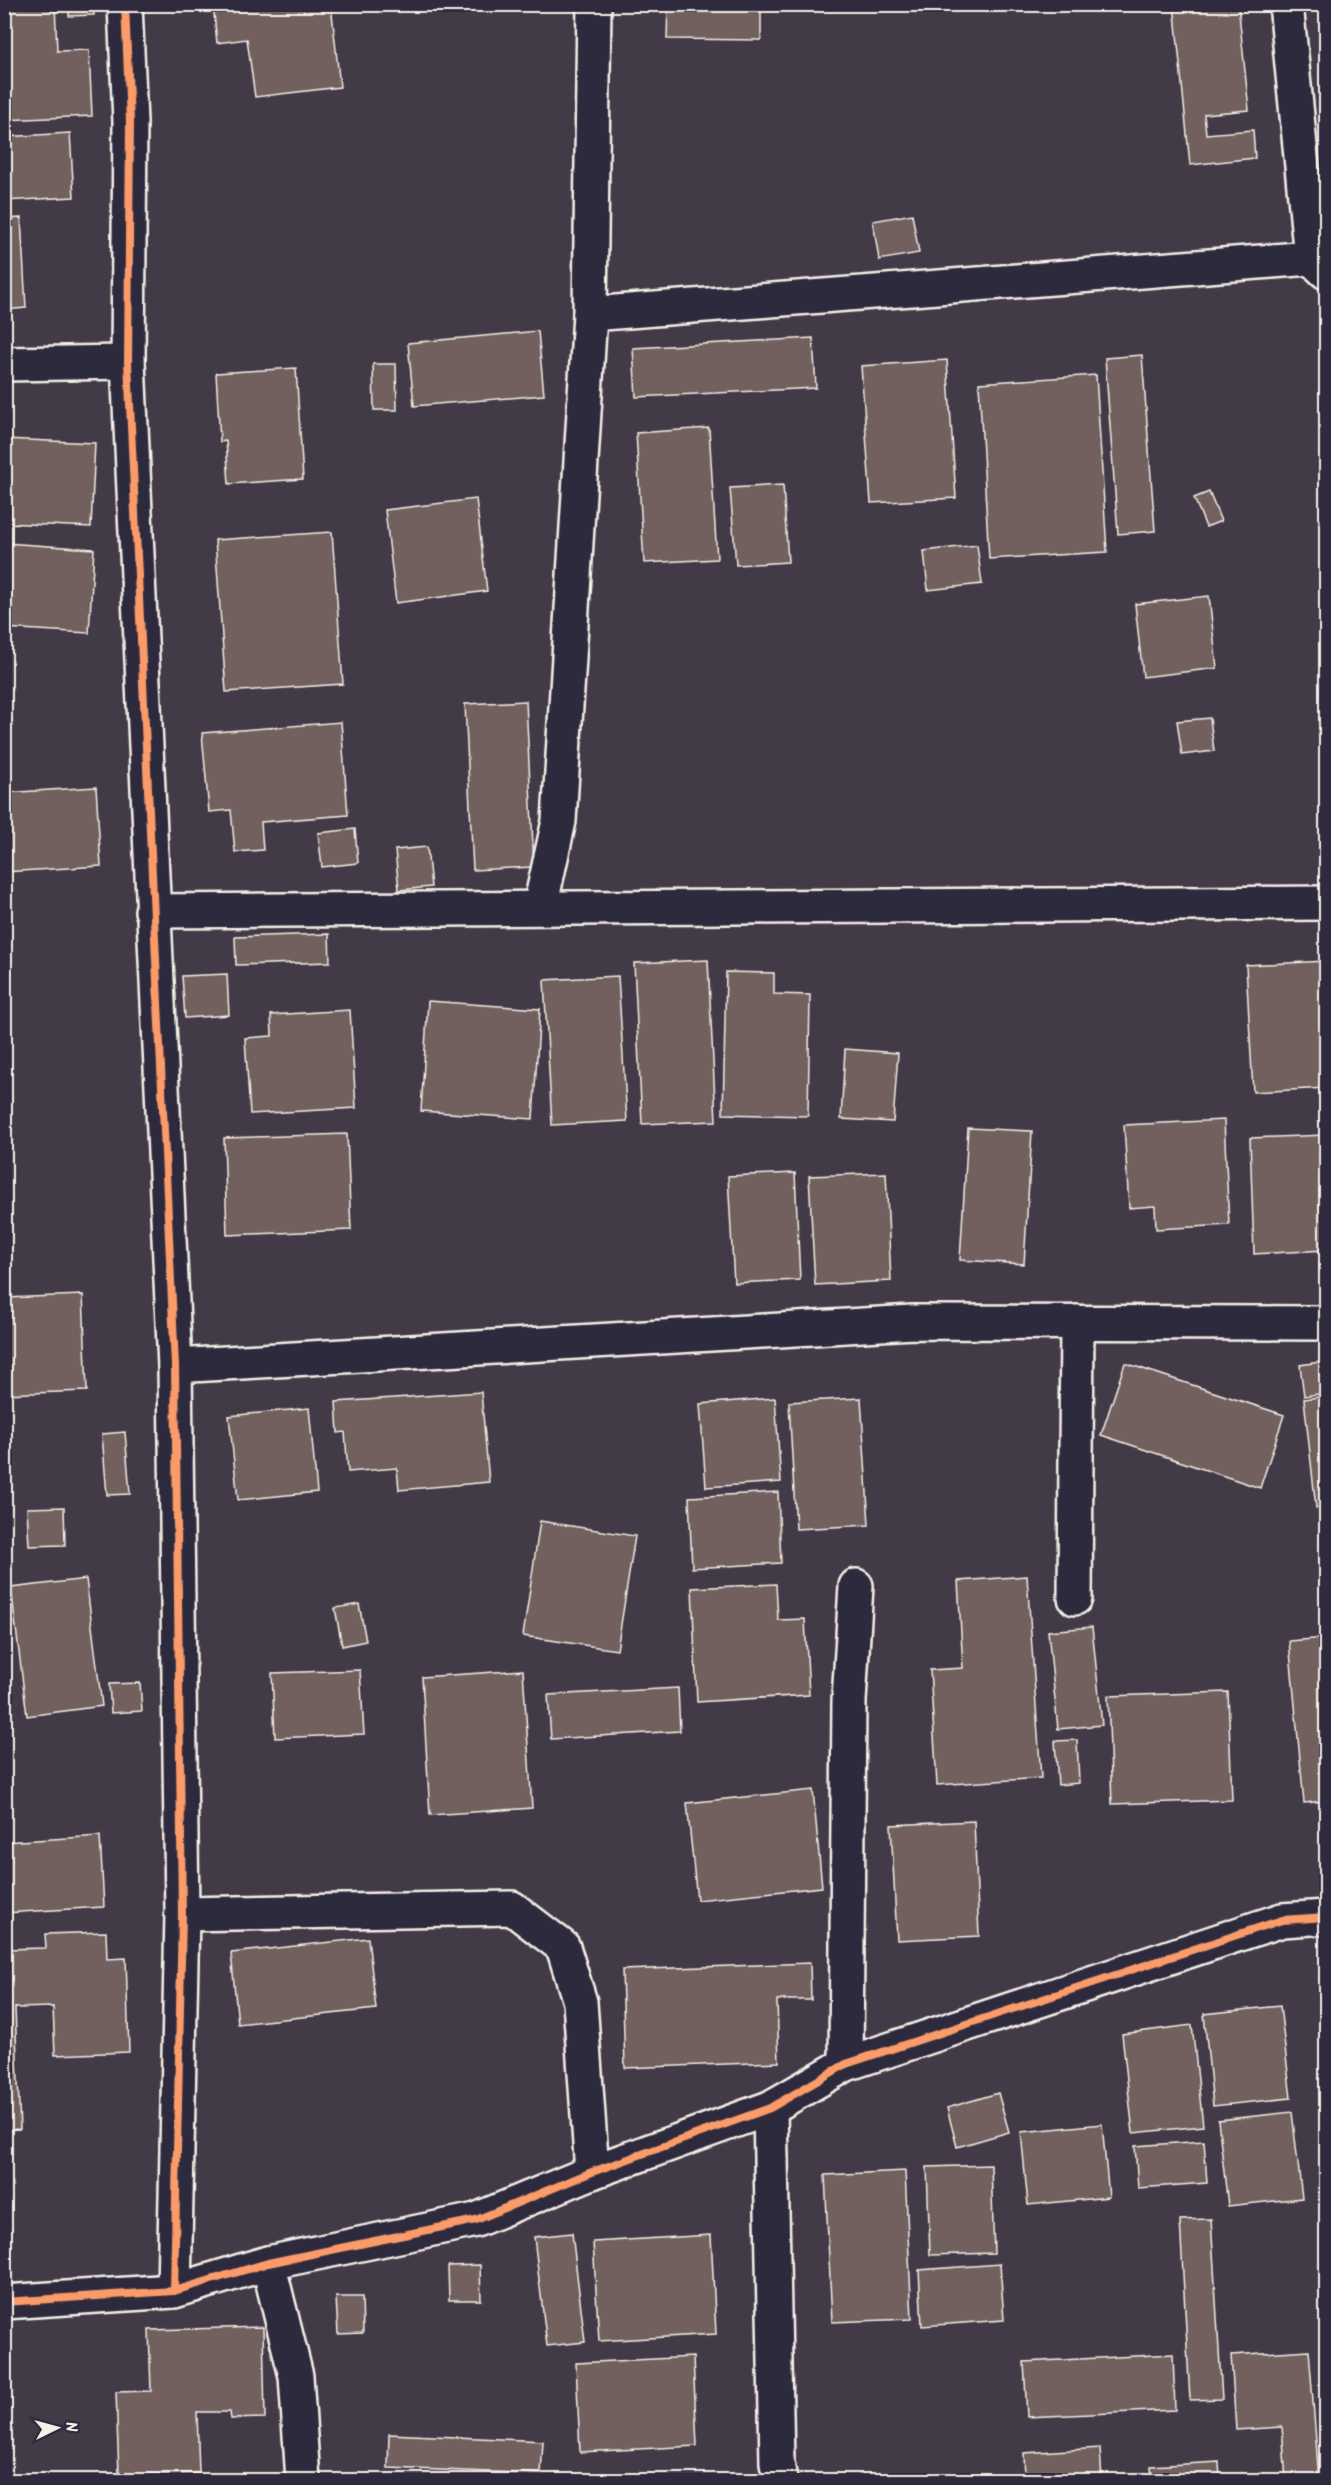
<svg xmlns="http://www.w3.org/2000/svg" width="1331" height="2485" viewBox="0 0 1331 2485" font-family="Kalam,sans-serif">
	<rect width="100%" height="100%" fill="#433a47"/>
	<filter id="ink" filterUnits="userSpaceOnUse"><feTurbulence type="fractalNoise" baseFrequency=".0167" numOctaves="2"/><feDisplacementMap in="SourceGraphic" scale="12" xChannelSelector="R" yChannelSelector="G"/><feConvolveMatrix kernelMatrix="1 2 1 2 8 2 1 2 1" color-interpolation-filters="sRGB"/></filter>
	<g filter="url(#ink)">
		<g fill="#72615f" stroke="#f4f1e8" stroke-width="1.5">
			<path d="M4,4H55L57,51L89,50L92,116L4,120Z"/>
			<path d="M69,4H94V15L69,16Z"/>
			<path d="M213,4H331L340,87L255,97L247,39L217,43Z"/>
			<path d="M668,4H761V40L667,39Z"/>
			<path d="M1174,4H1238L1249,110L1204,114L1206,134L1253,130L1255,158L1190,165Z"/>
			<path d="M70,133L74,197L4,201V137Z"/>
			<path d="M912,214L919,253L879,260L873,221Z"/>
			<path d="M21,218L26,308L4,310V219Z"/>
			<path d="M538,331L544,395L414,406L408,343Z"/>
			<path d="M813,338L816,388L636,397L633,348Z"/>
			<path d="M1142,355L1155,531L1118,534L1105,358Z"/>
			<path d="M947,360L956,498L871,503L861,366Z"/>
			<path d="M373,364H396L397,410H374Z"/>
			<path d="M296,368L303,479L229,484L226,441L220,442L216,373Z"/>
			<path d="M1096,375L1107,552L989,559L979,383Z"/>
			<path d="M709,428L717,559L644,563L636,433Z"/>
			<path d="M4,439L95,443L91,527L4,523Z"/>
			<path d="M783,485L788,562L736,565L730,488Z"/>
			<path d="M1209,492L1221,521L1206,527L1194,498Z"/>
			<path d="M476,499L487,591L396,603L385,510Z"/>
			<path d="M332,532L343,684L226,692L215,540Z"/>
			<path d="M4,543L94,549L89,633L4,628Z"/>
			<path d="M977,545L982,584L928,590L924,551Z"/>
			<path d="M1209,596L1217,668L1143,677L1135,604Z"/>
			<path d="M526,701L534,867L473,870L465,704Z"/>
			<path d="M1210,718L1214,751L1182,755L1177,721Z"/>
			<path d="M341,722L348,815L261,822L263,850L235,852L231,810L209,812L202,733Z"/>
			<path d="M96,787L101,866L4,872V793Z"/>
			<path d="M355,829L358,863L322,867L318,833Z"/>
			<path d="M427,847L431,887L399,890L395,850Z"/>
			<path d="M329,934L330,962L236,965L235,937Z"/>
			<path d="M708,960L716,1121L642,1124L634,963Z"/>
			<path d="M1326,961V1088L1253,1092L1246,965Z"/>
			<path d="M726,972L774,973V994L810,995L808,1116L723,1114Z"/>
			<path d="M227,974L229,1015L185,1018L182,976Z"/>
			<path d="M618,976L627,1121L552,1125L544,980Z"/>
			<path d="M428,1001L540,1009L533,1119L421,1111Z"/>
			<path d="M350,1010L356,1108L250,1114L245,1038L272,1036L271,1015Z"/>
			<path d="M845,1049L898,1053L893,1122L841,1119Z"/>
			<path d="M1224,1120L1229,1225L1156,1229L1155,1206L1129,1208L1124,1125Z"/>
			<path d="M968,1128L1032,1131L1024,1264L960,1260Z"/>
			<path d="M347,1134L351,1230L227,1235L224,1138Z"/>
			<path d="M1326,1135V1250L1254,1254L1250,1138Z"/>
			<path d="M795,1173L800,1280L734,1283L728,1176Z"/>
			<path d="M886,1173L891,1281L815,1285L809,1176Z"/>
			<path d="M83,1295L87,1391L4,1394V1298Z"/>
			<path d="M1326,1361V1393L1304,1396L1300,1365Z"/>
			<path d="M1125,1363L1284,1415L1260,1488L1101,1435Z"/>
			<path d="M481,1392L489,1482L399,1490L397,1468L348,1472L345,1432L338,1433L336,1402Z"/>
			<path d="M1326,1396V1507L1316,1508L1304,1399Z"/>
			<path d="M775,1398L781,1482L706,1487L700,1404Z"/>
			<path d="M861,1398L869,1525L796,1529L789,1402Z"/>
			<path d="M309,1408L317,1492L238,1500L229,1416Z"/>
			<path d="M125,1432L130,1494L107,1495L102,1434Z"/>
			<path d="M778,1492L781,1563L692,1568L689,1497Z"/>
			<path d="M64,1507L65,1545L29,1546L27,1508Z"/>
			<path d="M540,1521L635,1536L617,1650L523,1636Z"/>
			<path d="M1027,1576L1041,1778L937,1785L930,1670L963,1668L958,1581Z"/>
			<path d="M86,1579L102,1706L27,1716L11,1588Z"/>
			<path d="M776,1584L778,1620L805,1619L809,1695L697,1702L692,1588Z"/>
			<path d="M359,1604L366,1641L342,1646L335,1608Z"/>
			<path d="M1092,1627L1102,1725L1058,1729L1048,1631Z"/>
			<path d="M1326,1638V1801L1304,1803L1289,1641Z"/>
			<path d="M360,1670L364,1734L275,1738L272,1673Z"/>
			<path d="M523,1670L532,1808L430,1815L422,1677Z"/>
			<path d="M140,1683L142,1711L111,1713L109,1684Z"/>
			<path d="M678,1688L680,1731L551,1739L548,1695Z"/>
			<path d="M1228,1692L1232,1800L1112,1804L1108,1696Z"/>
			<path d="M1077,1740L1079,1783L1058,1785L1055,1741Z"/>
			<path d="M813,1790L822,1887L697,1900L687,1803Z"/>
			<path d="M974,1821L979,1936L897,1940L891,1825Z"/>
			<path d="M100,1836L104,1907L4,1913V1842Z"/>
			<path d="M106,1932L107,1959L126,1958L129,2052L55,2055L53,2007L15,2008L20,2129L4,2130V1949L46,1948L45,1934Z"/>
			<path d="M368,1938L376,2009L238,2024L231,1953Z"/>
			<path d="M810,1963L811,2000H777L779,2062L625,2068L622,1970Z"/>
			<path d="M1280,2006L1291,2098L1213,2106L1204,2014Z"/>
			<path d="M1192,2025L1203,2126L1133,2133L1122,2034Z"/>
			<path d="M998,2093L1009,2132L957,2147L947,2108Z"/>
			<path d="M1292,2112L1302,2198L1228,2206L1218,2120Z"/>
			<path d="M1102,2124L1109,2197L1028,2205L1021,2132Z"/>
			<path d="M1204,2141L1207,2183L1138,2188L1135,2146Z"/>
			<path d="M991,2165L994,2253L930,2255L927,2167Z"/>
			<path d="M905,2171L912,2319L832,2322L825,2175Z"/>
			<path d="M1211,2219L1222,2399L1190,2400L1180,2220Z"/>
			<path d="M572,2233L585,2342L547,2346L534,2237Z"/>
			<path d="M711,2235L716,2334L599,2341L593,2242Z"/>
			<path d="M1000,2264L1004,2320L922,2326L919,2270Z"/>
			<path d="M480,2265L481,2300H449L448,2266Z"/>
			<path d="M336,2297H362L363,2333L338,2334Z"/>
			<path d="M263,2327L265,2418L231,2419L230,2412H197L199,2473L119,2475L116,2392L151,2391L149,2330Z"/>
			<path d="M1309,2350L1319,2480H1286L1282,2427L1236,2430L1231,2355Z"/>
			<path d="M1173,2354L1175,2410L1027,2417L1024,2362Z"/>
			<path d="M693,2357L697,2446L580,2452L576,2363Z"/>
			<path d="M389,2434L543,2441L541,2474L388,2468Z"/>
			<path d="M1100,2448L1102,2480H1025L1024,2453Z"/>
			<path d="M1219,2462L1220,2480H1152L1151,2466Z"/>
		</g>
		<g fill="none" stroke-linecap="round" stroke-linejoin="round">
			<g stroke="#f4f1e8" stroke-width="38">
				<g id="minor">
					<path d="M125,4L130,122L128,362L175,1366L182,1914L174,2291"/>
					<path d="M1286,4L1311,258L1326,272"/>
					<path d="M590,314L1311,258"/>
					<path d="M4,364L128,362"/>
					<path d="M540,907L559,821L590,314L594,4"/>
					<path d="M152,911L1326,903"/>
					<path d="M175,1366L913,1322L1326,1323"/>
					<path d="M1075,1598L1077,1322"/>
					<path d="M182,1914L512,1908L563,1947L580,2002L592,2172"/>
					<path d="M846,2064L849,1701L856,1586"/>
					<path d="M770,2108L777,2463L780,2480"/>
					<path d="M268,2263L296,2376L303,2480"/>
					<path d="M4,2302L174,2291L268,2263L476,2220L592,2172L770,2108L846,2064L1282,1920L1326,1917"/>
				</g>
			</g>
			<use href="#minor" stroke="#2f2a3d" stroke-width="33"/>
			<g stroke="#2f2a3d" stroke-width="11">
				<g id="cycleway">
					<path d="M125,4L130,122L128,362L175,1366L182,1914L174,2291"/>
					<path d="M4,2302L174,2291L268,2263L476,2220L592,2172L770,2108L846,2064L1282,1920L1326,1917"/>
				</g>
			</g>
			<use href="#cycleway" stroke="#fa9b69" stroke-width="8"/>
		</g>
	</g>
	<rect width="1331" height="2485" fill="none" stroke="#2f2a3d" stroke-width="24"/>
	<rect x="12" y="12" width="1307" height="2461" fill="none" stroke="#f4f1e8" stroke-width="2" filter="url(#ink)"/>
	<g transform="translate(57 2428) rotate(85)" stroke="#2f2a3d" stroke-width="4.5" paint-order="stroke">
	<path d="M0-4.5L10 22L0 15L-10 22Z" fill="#f4f1e8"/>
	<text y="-9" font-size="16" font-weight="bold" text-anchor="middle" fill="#f4f1e8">N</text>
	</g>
</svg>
